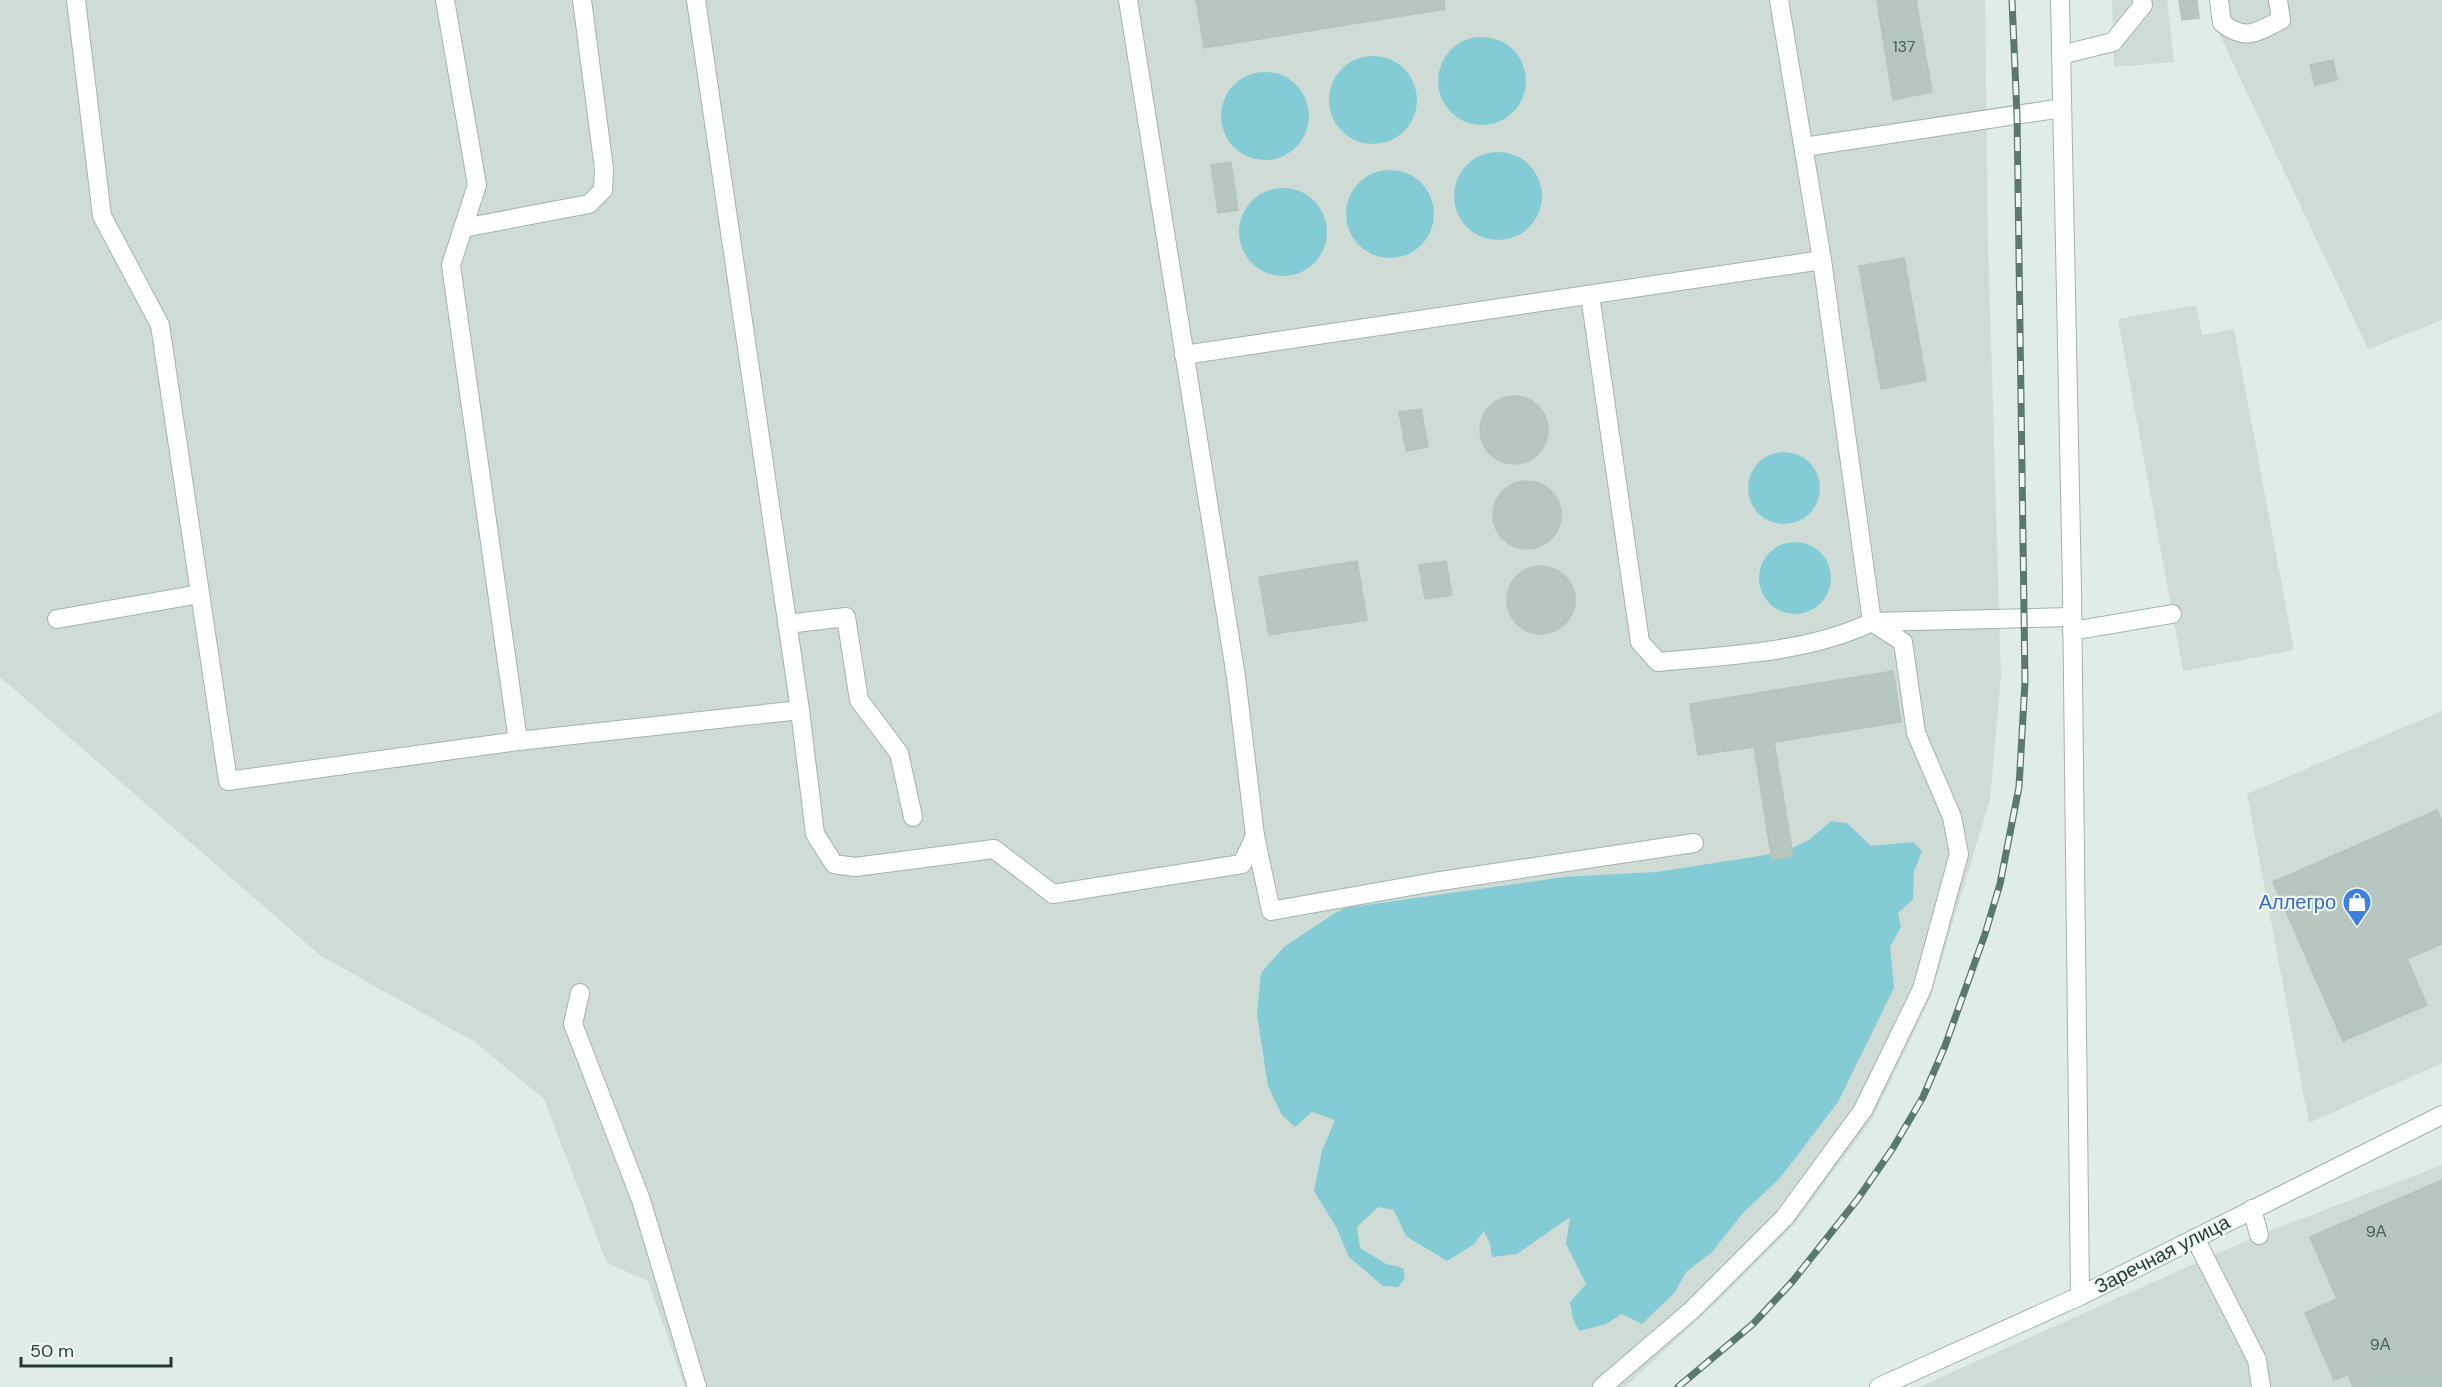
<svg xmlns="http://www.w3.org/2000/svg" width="2442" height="1387" viewBox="0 0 2442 1387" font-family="'DM Sans',sans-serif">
	<rect width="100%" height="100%" fill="#e0ece6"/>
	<g fill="#cedcd5">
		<path d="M0,0H1985L1988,242L2001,676L1990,799L1930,999L1873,1118L1794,1225L1715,1304L1625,1387H685L648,1281L607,1263L544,1099L475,1042L321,956L0,677Z"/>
		<path d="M2112,0H2167L2174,62L2114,67Z"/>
		<path d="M2212,0H2442V320L2368,349L2216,27Z"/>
		<path d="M2196,305L2202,335L2234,329L2294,650L2183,671L2118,319Z"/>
		<path d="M2442,711V1063L2309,1123L2247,794Z"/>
		<path d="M2442,1165V1387H1919L2259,1235Z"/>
	</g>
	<g fill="#83cbd5">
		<circle cx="1482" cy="81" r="44"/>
		<circle cx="1373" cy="100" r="44"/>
		<circle cx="1265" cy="116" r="44"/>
		<circle cx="1498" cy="196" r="44"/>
		<circle cx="1390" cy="214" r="44"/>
		<circle cx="1283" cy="232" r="44"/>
		<circle cx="1784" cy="488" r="36"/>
		<circle cx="1795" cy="578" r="36"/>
		<path d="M1831,821L1847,823L1871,846L1913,842L1922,851L1914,871L1913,899L1898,913L1901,927L1890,947L1894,988L1838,1102L1780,1178L1743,1213L1712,1252L1686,1272L1675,1292L1642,1324L1622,1314L1606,1324L1579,1331L1573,1319L1570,1302L1586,1284L1566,1244L1570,1217L1517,1254L1492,1257L1490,1244L1484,1231L1474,1244L1447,1261L1406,1236L1394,1210L1378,1207L1357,1227L1360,1248L1386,1264L1403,1268L1405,1278L1398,1287L1383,1286L1349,1257L1336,1227L1314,1191L1322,1151L1335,1120L1312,1112L1295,1127L1282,1115L1268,1086L1257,1014L1261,973L1284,947L1332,915L1345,908L1564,877L1657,872L1784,852L1809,840Z"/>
	</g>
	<g fill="#b5c7bf" stroke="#b2c6bd" stroke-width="1.5">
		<path d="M1196,0H1444L1445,9L1204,48Z"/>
		<path d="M1877,0H1916L1932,92L1893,100Z"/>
		<path d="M2179,0H2197L2199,18L2182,20Z"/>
		<path d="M2333,60L2337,80L2315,85L2310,65Z"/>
		<path d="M1231,162L1238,210L1218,213L1211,165Z"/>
		<path d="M1904,258L1926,380L1881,389L1859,266Z"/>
		<circle cx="1514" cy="430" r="34"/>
		<path d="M1421,409L1428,447L1406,451L1399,412Z"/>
		<circle cx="1527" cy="515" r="34"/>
		<path d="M1357,561L1367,620L1269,635L1259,577Z"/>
		<path d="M1446,561L1452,595L1425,599L1419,565Z"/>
		<circle cx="1541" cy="600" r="34"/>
		<path d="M1893,671L1901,722L1774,742L1793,856L1772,860L1754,747L1698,755L1690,704Z"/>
		<path d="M2437,810L2442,822V944L2407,959L2427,1005L2343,1041L2273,882Z"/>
		<path d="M2442,1180V1387H2353L2348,1375L2334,1380L2305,1313L2337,1299L2310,1237Z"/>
	</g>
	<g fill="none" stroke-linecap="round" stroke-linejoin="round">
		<g stroke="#a2b4ad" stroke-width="20">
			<g id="minor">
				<path d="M76,0L102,216L160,325L228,781L518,741"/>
				<path d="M445,0L477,185L451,265L518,741L800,710L696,0"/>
				<path d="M1128,0L1236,677L1255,836L1271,911L1434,882L1694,843"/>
				<path d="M2060,0L2072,589L2080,1296"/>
				<path d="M2219,0L2222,23C2245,41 2256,33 2281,20L2278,0"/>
				<path d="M2061,55L2113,42L2143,5L2142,0"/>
				<path d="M1804,147L2062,108"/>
				<path d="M463,228L589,204L603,190L604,169L582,0"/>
				<path d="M1590,295L1640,642L1658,662C1728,655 1808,653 1872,622L2072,617"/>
				<path d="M1184,355L1822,260"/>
				<path d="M57,619L200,594"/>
				<path d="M787,624L846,617L859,700L899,753L913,817"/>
				<path d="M2072,631L2172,614"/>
				<path d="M800,710L815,834L834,864L855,867L994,849L1053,894L1242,864L1255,836"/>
				<path d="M580,993L573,1024L641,1200L697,1387"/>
				<path d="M2252,1209L2259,1235"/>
				<path d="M2195,1238L2257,1360L2261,1387"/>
				<path d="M1602,1387L1692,1310L1785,1217L1863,1110L1922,989L1959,854L1952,817L1916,733L1903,642L1872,622L1822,260L1779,0"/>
				<path d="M1879,1387L2080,1296L2442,1115"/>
			</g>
		</g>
		<use href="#minor" stroke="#fff" stroke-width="18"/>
		<g stroke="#59796f" stroke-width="7">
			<path id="rail" d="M1678,1387L1753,1324L1792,1282L1857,1200L1893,1148L1923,1097L1945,1046L1985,934L2000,884L2019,787L2025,682L2017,115L2012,0"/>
		</g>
		<use href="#rail" stroke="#f0f8f4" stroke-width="4.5" stroke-dasharray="14" stroke-linecap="butt"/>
	</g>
	<defs>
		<g id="shop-pin" transform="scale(1.5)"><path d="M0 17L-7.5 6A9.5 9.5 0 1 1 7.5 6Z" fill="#3f7fe0" stroke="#f0f8f4"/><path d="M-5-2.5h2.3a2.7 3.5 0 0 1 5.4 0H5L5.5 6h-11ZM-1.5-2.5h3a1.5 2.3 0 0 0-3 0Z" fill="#fff"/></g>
	</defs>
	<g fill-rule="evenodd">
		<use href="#shop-pin" x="2357" y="902"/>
	</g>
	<g text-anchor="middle" stroke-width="4.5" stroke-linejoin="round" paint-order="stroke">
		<g font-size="16" fill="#446057">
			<text x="1904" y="52">137</text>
			<text x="2376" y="1237">9А</text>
			<text x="2380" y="1350">9А</text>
		</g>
		<g font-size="20" fill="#366cbe" stroke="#f0f8f4" text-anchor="end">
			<text x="2336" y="909">Аллегро</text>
		</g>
		<g font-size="20" fill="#1f3d34" stroke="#f0f8f4">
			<text transform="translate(2162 1254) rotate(-27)" y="7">Заречная улица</text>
		</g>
	</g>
	<path d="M21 1357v9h150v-9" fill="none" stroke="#1f3d34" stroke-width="3"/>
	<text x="30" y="1357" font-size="18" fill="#1f3d34" stroke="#f0f8f4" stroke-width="4.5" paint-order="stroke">50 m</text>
</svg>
